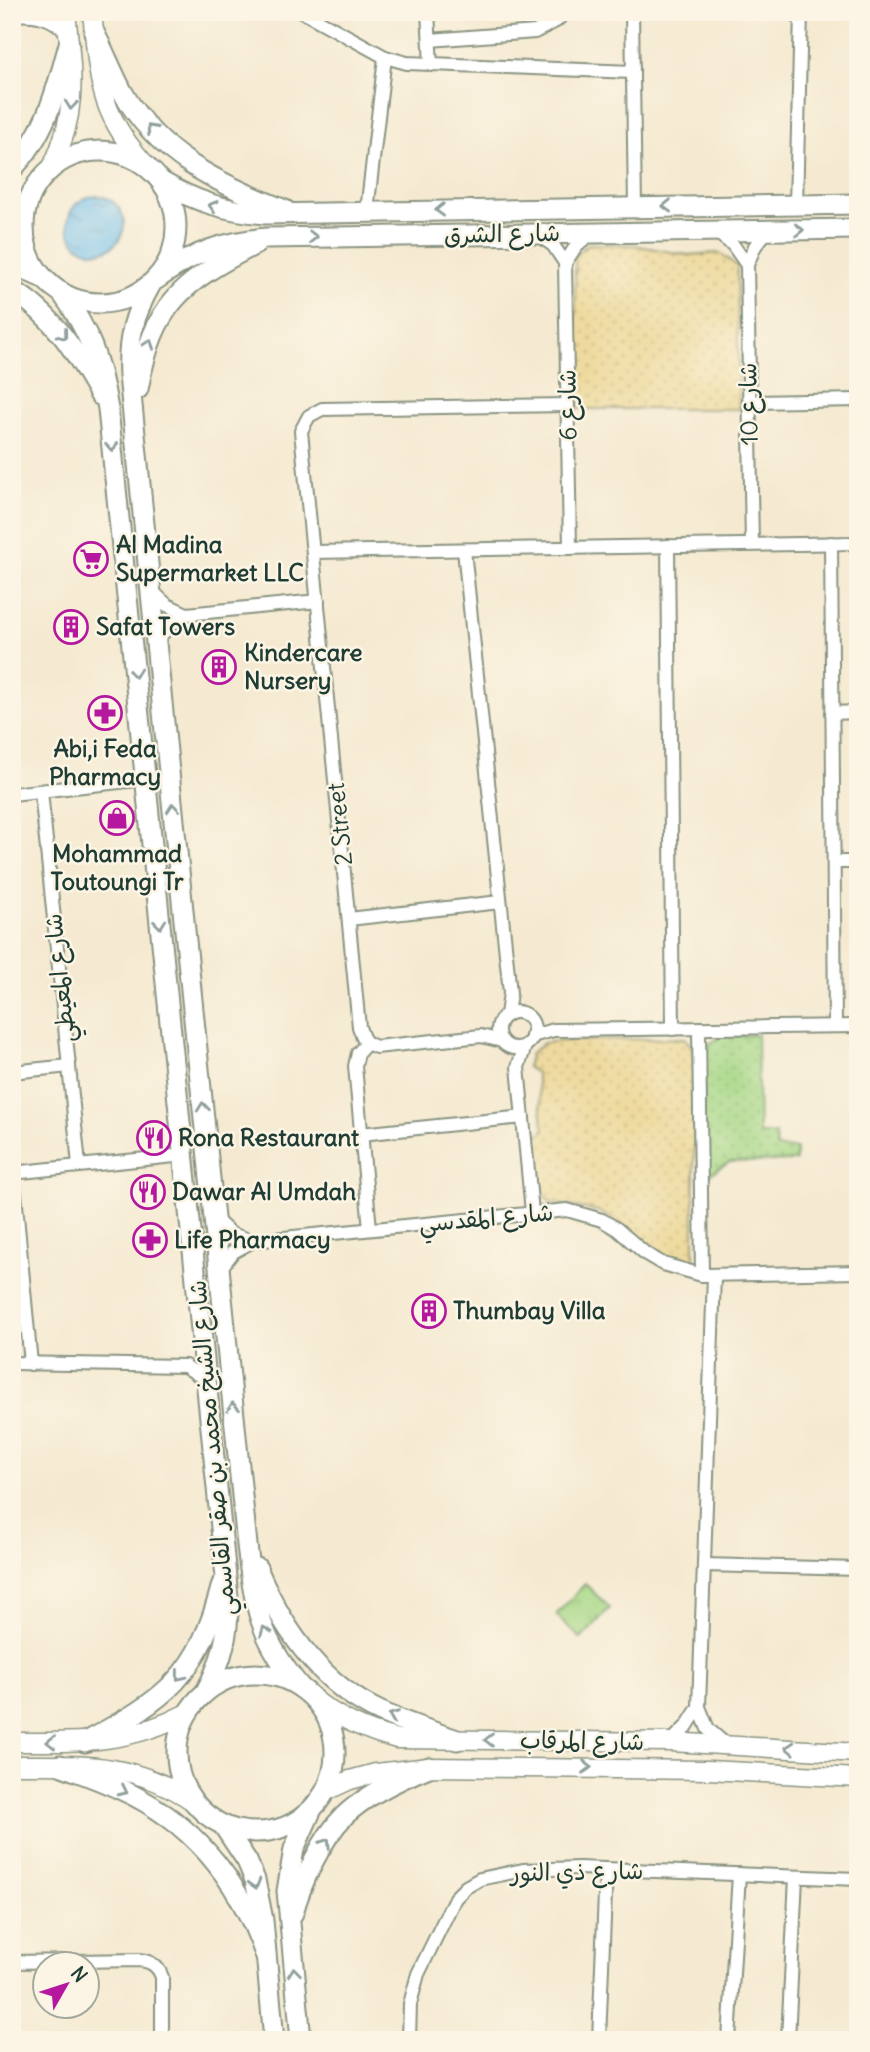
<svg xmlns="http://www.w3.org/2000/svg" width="870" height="2052" viewBox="0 0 870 2052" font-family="Delius,'Playpen Sans Arabic',sans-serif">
	<defs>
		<pattern id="grass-tufts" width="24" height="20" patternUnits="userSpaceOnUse" patternTransform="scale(1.75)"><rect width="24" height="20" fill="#a6d786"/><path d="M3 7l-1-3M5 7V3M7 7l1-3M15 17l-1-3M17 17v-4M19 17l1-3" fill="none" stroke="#8eb974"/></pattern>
		<pattern id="sand-dots" width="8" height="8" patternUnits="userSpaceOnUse" patternTransform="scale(1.75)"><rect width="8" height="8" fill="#eeda9e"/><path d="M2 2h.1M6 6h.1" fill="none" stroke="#ccbc89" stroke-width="1.8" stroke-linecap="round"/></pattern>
		<pattern id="garden-dots" width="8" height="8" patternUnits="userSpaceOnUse" patternTransform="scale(1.75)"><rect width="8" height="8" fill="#a6d786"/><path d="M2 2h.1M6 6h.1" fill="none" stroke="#8eb974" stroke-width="1.8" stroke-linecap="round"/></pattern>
		<pattern id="water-ripples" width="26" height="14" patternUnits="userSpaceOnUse" patternTransform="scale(1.75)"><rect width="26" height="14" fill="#72bfec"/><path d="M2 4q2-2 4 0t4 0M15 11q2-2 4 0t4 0" fill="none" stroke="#5d9cc0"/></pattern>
	</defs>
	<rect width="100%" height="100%" fill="#fcf5e5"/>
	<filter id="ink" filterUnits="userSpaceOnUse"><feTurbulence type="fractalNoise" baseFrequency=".0143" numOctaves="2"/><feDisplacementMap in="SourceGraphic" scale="14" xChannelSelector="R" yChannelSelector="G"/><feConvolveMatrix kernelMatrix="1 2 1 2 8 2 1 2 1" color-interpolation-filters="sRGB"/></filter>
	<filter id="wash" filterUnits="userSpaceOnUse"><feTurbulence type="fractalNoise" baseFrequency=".00686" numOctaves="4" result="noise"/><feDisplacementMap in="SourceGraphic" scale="28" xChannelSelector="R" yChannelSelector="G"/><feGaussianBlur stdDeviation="1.57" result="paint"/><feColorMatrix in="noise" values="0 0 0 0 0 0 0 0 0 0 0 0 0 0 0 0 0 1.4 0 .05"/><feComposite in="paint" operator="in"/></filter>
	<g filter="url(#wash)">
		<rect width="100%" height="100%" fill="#f5ead1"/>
		<path fill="url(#grass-tufts)" stroke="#628a5d" stroke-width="2" d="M585,1584L610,1608L581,1639L556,1615Z"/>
		<g fill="url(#sand-dots)" stroke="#868c69" stroke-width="2">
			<path d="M588,244L634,245L687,255L720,253L737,266L739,409H576L575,255Z"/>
			<path d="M685,1038L694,1051V1266L670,1262L650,1248L625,1227L598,1211L551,1203L541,1192L536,1137L544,1130L536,1073L527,1067L531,1053L544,1043L562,1041Z"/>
		</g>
		<path fill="url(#garden-dots)" stroke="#628a5d" stroke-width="2" d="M757,1035L759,1134H776V1148L796,1149V1161L730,1162L703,1178L704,1048L721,1036Z"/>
		<circle fill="url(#water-ripples)" stroke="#487e90" stroke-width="2" cx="96" cy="224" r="28"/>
	</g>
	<g filter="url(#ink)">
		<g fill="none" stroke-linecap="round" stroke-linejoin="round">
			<g stroke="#8a9482" stroke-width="16">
				<g id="minor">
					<path d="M303,12L385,57L407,63L633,72"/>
					<path d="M428,12L431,65"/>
					<path d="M632,12L635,207"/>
					<path d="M12,15C35,13 51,16 68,33"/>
					<path d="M430,40L535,32L556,21L565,12"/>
					<path d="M796,205L801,12"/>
					<path d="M367,211L385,57"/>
					<path d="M716,232L733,245L747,265"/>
					<path d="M538,235L553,245L565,263L570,548"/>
					<path d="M565,263L576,246L590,234"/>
					<path d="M749,402L858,400"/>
					<path d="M831,543L835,1026"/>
					<path d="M752,544L747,265L755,246L768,230"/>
					<path d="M668,546L673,1029"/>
					<path d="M464,550L510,993L507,1015"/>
					<path d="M313,552L858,543"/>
					<path d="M152,591L167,605L187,614"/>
					<path d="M157,640L170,625L187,614L318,601"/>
					<path d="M832,713L858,712"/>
					<path d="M41,791L79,1165"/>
					<path d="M12,794L146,779"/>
					<path d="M834,862H858"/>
					<path d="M349,919L500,902"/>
					<circle cx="516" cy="1030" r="18"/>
					<path d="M699,1028L702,1275"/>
					<path d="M532,1036L554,1030L858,1026"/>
					<path d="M367,1043L363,1038L359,1027L301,431L309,416L322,409L568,405"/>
					<path d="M367,1043L358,1053L355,1066L370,1229"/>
					<path d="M367,1043L376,1047L481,1036L502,1041"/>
					<path d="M525,1046L518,1067L532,1212"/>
					<path d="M12,1072L69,1066"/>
					<path d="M361,1134L523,1117"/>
					<path d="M12,1173L184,1155"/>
					<path d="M13,1173L31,1364"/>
					<path d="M214,1218L231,1234L253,1241L567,1210L602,1220L617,1229L646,1254L663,1264L702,1275L858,1272"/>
					<path d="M220,1269L233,1252L253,1241"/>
					<path d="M714,1275L699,1707L708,1729L725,1744"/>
					<path d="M12,1363L185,1366L206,1380"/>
					<path d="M704,1565L858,1569"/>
					<path d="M671,1742L687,1726L699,1707"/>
					<path d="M12,1962L139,1960C151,1961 158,1966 162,1977V2040"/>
					<path d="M409,2040L410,2004L418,1974L455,1898L466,1887L480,1879L523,1870L579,1868L858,1879"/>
					<path d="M599,2040L606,1869"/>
					<path d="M729,2040L739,1874"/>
					<path d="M788,2040L796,1877"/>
				</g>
			</g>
			<g stroke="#8a9482" stroke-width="21">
				<g id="secondary">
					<path d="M92,12C99,80 98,114 148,167"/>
					<path d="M52,167C79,110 72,73 66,12"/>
					<path d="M316,1701C342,1720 366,1731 397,1739L671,1742L858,1753"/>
					<path d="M12,1742C79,1742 126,1745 187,1713"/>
					<path d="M12,1765C82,1765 134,1761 194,1802"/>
					<path d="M326,1791L350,1780L376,1773L429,1767L709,1770L858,1778"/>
				</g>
			</g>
			<g stroke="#8a9482" stroke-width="23">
				<g id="primary">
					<path d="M94,32C104,51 112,72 122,91C158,156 219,184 285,210"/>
					<circle cx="100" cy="227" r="76"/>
					<path d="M12,169C46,135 57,88 69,44"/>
					<path d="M162,182C196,202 226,211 265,214L858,204"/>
					<path d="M12,264L43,278"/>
					<path d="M157,279C194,252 222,242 267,238L858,229"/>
					<path d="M151,284C134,314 127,340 129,375L247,1545C254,1606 260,1640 301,1688"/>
					<path d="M12,290C54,315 77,354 100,395"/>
					<path d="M61,292C90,331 100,362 108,409L228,1597C229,1633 223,1660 206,1691"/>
					<path d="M138,389C154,303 181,283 256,244"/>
					<path d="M257,1568C282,1628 320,1684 381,1712C405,1723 431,1731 457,1740"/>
					<circle cx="256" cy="1753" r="79"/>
					<path d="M85,1742C167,1698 198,1677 222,1584"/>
					<path d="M60,1765C80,1773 101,1780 120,1789C194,1822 239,1880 265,1954"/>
					<path d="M223,1825L247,1861L255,1880L263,1920L274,2040"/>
					<path d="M293,1913C301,1883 322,1838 344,1816C367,1794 399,1779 429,1767"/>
					<path d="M301,2040L287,1891L294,1849L311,1811"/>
				</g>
			</g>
			<use href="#minor" stroke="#fff" stroke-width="12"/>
			<use href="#secondary" stroke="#fff" stroke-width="18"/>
			<use href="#primary" stroke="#fff" stroke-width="19"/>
		</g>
		<defs><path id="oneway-chevron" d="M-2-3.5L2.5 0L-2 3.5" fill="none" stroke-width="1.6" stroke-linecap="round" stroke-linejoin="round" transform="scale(1.75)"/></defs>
		<g stroke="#8f9e9a">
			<use href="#oneway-chevron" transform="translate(71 105) rotate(96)"/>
			<use href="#oneway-chevron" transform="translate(151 129) rotate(-132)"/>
			<use href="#oneway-chevron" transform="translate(213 206) rotate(-163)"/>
			<use href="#oneway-chevron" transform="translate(667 206) rotate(179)"/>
			<use href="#oneway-chevron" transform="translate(440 210) rotate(179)"/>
			<use href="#oneway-chevron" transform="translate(799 230) rotate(-1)"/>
			<use href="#oneway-chevron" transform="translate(313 237) rotate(-1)"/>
			<use href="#oneway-chevron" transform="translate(63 335) rotate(51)"/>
			<use href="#oneway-chevron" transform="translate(149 344) rotate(-71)"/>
			<use href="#oneway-chevron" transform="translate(112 447) rotate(84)"/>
			<use href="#oneway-chevron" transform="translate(135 673) rotate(84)"/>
			<use href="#oneway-chevron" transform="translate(173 808) rotate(-96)"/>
			<use href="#oneway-chevron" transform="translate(160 924) rotate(84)"/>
			<use href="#oneway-chevron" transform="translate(203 1107) rotate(-96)"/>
			<use href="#oneway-chevron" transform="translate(233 1407) rotate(-96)"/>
			<use href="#oneway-chevron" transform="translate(265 1631) rotate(-112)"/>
			<use href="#oneway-chevron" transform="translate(180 1676) rotate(129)"/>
			<use href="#oneway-chevron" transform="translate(393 1716) rotate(-158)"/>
			<use href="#oneway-chevron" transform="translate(489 1740) rotate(180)"/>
			<use href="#oneway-chevron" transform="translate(51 1742) rotate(180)"/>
			<use href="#oneway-chevron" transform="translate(790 1748) rotate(-177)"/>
			<use href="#oneway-chevron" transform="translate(587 1767) rotate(1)"/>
			<use href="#oneway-chevron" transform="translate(123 1791) rotate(26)"/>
			<use href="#oneway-chevron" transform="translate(326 1843) rotate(-56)"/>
			<use href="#oneway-chevron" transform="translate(255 1884) rotate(74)"/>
			<use href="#oneway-chevron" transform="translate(294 1972) rotate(-96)"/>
		</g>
	</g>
	<defs>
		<g id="supermarket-ring" transform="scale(1.75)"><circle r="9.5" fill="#fcf5e5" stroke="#b5179e" stroke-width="1.5"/><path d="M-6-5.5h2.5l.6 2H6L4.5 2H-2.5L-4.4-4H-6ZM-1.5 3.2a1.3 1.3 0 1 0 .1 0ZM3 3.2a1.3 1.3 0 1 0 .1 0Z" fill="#b5179e"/></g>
		<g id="building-ring" transform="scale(1.75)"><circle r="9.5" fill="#fcf5e5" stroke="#b5179e" stroke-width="1.5"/><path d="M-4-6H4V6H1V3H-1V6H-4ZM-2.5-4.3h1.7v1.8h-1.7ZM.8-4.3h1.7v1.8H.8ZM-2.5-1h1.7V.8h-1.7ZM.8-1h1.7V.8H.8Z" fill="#b5179e"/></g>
		<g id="pharmacy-ring" transform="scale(1.75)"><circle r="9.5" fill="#fcf5e5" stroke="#b5179e" stroke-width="1.5"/><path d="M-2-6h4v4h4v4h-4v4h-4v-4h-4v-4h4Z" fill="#b5179e"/></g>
		<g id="shop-ring" transform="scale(1.75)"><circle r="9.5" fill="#fcf5e5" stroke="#b5179e" stroke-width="1.5"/><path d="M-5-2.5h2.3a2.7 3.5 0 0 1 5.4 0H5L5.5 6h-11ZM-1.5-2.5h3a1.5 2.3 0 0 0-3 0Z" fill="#b5179e"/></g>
		<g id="restaurant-ring" transform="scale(1.75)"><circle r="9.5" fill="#fcf5e5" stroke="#b5179e" stroke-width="1.5"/><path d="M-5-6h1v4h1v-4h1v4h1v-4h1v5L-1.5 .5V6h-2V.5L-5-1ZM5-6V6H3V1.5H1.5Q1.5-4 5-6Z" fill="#b5179e"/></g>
	</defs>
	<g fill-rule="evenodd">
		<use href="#supermarket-ring" x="91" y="559"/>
		<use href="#building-ring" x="71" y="627"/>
		<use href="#building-ring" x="219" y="667"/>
		<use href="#pharmacy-ring" x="105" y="713"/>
		<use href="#shop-ring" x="117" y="818"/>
		<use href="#restaurant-ring" x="154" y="1138"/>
		<use href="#restaurant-ring" x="148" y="1192"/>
		<use href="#pharmacy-ring" x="150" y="1240"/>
		<use href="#building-ring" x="429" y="1311"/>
	</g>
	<g text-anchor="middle" stroke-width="5" stroke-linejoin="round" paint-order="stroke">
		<g font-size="24" fill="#1f3d34" stroke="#fcf5e5">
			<text transform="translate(502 234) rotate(-1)" y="8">شارع الشرق</text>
			<text transform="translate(749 404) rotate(-91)" y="8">شارع 10</text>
			<text transform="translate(568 405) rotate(-91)" y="8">شارع 6</text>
			<text transform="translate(340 824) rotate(-96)" y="8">2 Street</text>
			<text transform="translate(60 978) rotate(-96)" y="8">شارع المعيطي</text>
			<text transform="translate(486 1218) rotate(-5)" y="8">شارع المقدسي</text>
			<text transform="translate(212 1448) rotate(-95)" y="8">شارع الشيخ محمد بن صقر القاسمي</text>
			<text transform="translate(582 1741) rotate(1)" y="8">شارع المرقاب</text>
			<text transform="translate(577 1872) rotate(-1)" y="8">شارع ذي النور</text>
		</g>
		<g font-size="24" font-weight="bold" fill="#1f3d34" stroke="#fcf5e5" text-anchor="start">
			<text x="116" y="553">Al Madina<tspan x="116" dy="28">Supermarket LLC</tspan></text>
			<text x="96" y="635">Safat Towers</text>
			<text x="244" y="661">Kindercare<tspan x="244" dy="28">Nursery</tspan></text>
			<text x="105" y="757" text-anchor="middle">Abi,i Feda<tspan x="105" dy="28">Pharmacy</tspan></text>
			<text x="117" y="862" text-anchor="middle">Mohammad<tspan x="117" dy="28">Toutoungi Tr</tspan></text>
			<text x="178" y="1146">Rona Restaurant</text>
			<text x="172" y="1200">Dawar Al Umdah</text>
			<text x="174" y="1248">Life Pharmacy</text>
			<text x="453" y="1319">Thumbay Villa</text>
		</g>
	</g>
	<rect width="870" height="2052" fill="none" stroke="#fcf5e5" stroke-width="42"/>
	<g transform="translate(66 1985) rotate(51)"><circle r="33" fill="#fcf5e5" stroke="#a4ab9e" stroke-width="2"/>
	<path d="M0-5L12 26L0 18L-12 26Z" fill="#b5179e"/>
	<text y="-10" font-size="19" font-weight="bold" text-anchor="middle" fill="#1f3d34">N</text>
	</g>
</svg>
